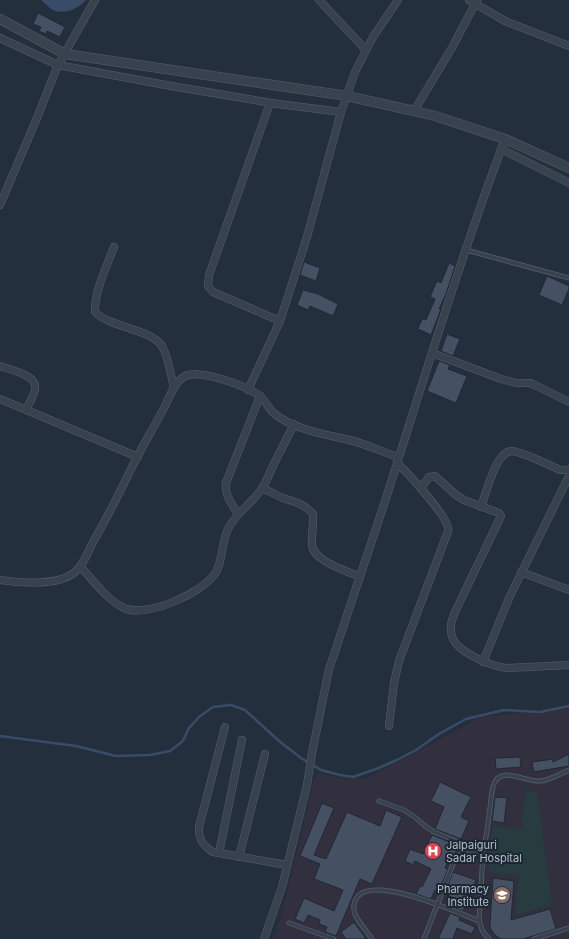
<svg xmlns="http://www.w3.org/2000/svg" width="569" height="939" viewBox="0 0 569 939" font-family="Inter,sans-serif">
	<rect width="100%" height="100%" fill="#242f3e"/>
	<path fill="#32303f" d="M569,708V939H273L280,921L314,781L318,773L339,778L365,779L482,717Z"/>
	<path fill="#263c3f" d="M526,788L537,793L552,905L515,915L519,876L488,872L493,827L521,829Z"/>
	<path fill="#394c67" d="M41,0H86C78,9 63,16 51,9C48,6 45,3 41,0Z"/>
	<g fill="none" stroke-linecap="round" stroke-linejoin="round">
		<path stroke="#394c67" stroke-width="2.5" d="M0,736L76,746L116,756L150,755L170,751L183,741L189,728L199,717L213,707L231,705L245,710L279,741L301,758L321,770L340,775L353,777L376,769L397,760L416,750L439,734L466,719L504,710L540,712L569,706"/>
	</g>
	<g fill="#455162" stroke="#1f2835">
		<path d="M38,13L65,27L60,37L47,31L46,34L39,31L41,27L33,24Z"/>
		<path d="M304,262L320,268L316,281L300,275Z"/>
		<path d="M449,263L455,266L446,294L439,309H441L431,335L418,329L422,319L426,320L435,299L430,297L437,281L441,283Z"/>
		<path d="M547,276L569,286V289L562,305L539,295Z"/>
		<path d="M303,290L318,294L338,304L333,316L310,306L308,310L297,305Z"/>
		<path d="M447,334L460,339L453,356L441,351Z"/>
		<path d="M439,361L450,365L448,369L467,376L456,403L427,391Z"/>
		<path d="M569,754V766L534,772L532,762L553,759V762Z"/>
		<path d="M520,757L521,767L496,769L495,758Z"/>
		<path d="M440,782L471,797L461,817L469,821L461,839L435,829L444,807L431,801Z"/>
		<path d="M495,797L507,798L504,823L492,821Z"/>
		<path d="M322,803L334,808L314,855L326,859L347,812L380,826L386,810L402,817L372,884L360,879L336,936L325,932L327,927L319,924L320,920L308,915L304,923L295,919L304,898L334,911L343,890L314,879L320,864L300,856Z"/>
		<path d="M432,835L459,846L454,855L451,854L445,868L448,869L439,891L435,890L431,899L416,894L420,886L422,887L431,869L415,861L413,865L405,861L410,849L423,854Z"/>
		<path d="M453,872L476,880L463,911L453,907L456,899L445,894Z"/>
		<path d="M493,878L514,881L511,920L550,909L556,929L523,939H501L495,935L490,928V924Z"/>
		<path d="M450,913L460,917L459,920L475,927L472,934L457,928L453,939H438Z"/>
		<path d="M354,922L366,939H346L341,932Z"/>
	</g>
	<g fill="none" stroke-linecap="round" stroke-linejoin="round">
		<g stroke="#565f6c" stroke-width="5">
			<g id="service">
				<path d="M466,250L569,278"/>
				<path d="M379,801L404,810L416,818L425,826L434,832L459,842L468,850"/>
				<path d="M483,854L479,921L483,932L489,939"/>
				<path d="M289,923L334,939"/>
				<path d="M372,939C367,931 358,922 355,914C353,908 354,901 358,896C376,876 457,912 479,921"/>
				<path d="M424,939L453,864L457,856L466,850L483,854C486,839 488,824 490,808C491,801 491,794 493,787C499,763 525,783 541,781C550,780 560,774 569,770"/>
				<path d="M534,939L569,928"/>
			</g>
		</g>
		<g stroke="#565f6c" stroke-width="8">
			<g id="minor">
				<path d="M319,0L365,49"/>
				<path d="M469,0L505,21L569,46"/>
				<path d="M0,38L58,65L171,86L278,104L341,112"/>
				<path d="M270,103L209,275L208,286L213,292L280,321"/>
				<path d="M414,111L453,46L477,0"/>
				<path d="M501,149L569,183"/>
				<path d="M0,205L37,118L58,65L95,0"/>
				<path d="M114,247C107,266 94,292 95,312C111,328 151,329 162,346C168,356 171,376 174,388"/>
				<path d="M432,353L501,379L516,383H530L537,386L569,402"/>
				<path d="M0,366C10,370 38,375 35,389C34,396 29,403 26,410"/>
				<path d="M248,390L280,321L307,237L341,112L355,72L373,37L398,0"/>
				<path d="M0,399L138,457"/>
				<path d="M262,488C269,491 276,495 283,498C294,502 305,504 313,514C314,524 311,535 312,545C314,562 346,570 360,577"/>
				<path d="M421,488L429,477L435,476L456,495L464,500L499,513L501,516L455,612C452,620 449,627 452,636C456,652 491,666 506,668L569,665"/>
				<path d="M481,507C486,494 495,453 511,451C521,451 549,465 560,470H567L569,469"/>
				<path d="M238,514C232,504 224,495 226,483L260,396"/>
				<path d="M80,566C92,579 108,601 124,608C146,618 200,594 214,575C223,564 221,543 228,529C236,513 251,504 261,490C266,483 269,475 272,468C279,453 287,439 294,424"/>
				<path d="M521,572L569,590"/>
				<path d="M0,580C20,583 57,586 74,573C83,566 88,552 93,542C109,515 122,487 136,459C145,442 155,425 164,408C169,398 176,378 188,375C205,371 247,386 260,396C266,401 269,410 276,415C295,430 329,435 353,441C368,445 383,452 398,457"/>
				<path d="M483,662L510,596L569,476"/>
				<path d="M389,726L394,683L399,661L447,534C448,533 449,529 448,528C447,516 407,472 397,463"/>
				<path d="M225,727L199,827C198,839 203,846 213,852L287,865"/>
				<path d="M219,853L242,740"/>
				<path d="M239,857L265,754"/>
				<path d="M264,939L282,887L307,785L312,753L329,669L334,655C351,602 370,548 387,495C425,376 461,256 505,139"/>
			</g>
		</g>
		<g stroke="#565f6c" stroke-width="10">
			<path id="tertiary" d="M0,19L65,54L347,96L414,111L435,116L505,139L569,168"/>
		</g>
		<use href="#service" stroke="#38414e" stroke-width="3.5"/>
		<use href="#minor" stroke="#38414e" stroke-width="7"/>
		<use href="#tertiary" stroke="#38414e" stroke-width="9"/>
	</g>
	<defs>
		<g id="hospital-disc" transform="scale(0.9)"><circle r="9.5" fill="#e0444e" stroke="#1d2633"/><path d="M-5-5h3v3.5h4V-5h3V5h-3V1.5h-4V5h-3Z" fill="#fff"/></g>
		<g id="university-disc" transform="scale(0.9)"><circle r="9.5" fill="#8d6e63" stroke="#1d2633"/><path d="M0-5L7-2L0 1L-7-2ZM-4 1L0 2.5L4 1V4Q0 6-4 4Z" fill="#fff"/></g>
	</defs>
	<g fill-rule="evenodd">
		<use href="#hospital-disc" x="433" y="851"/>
		<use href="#university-disc" x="502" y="895"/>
	</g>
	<g text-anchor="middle" stroke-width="4" stroke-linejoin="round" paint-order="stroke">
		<g font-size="11" fill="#b4bcc9" stroke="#1d2633" text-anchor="start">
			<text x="446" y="849">Jalpaiguri<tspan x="446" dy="13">Sadar Hospital</tspan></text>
			<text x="489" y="893" text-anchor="end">Pharmacy<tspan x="489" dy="13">Institute</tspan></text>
		</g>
	</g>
</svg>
